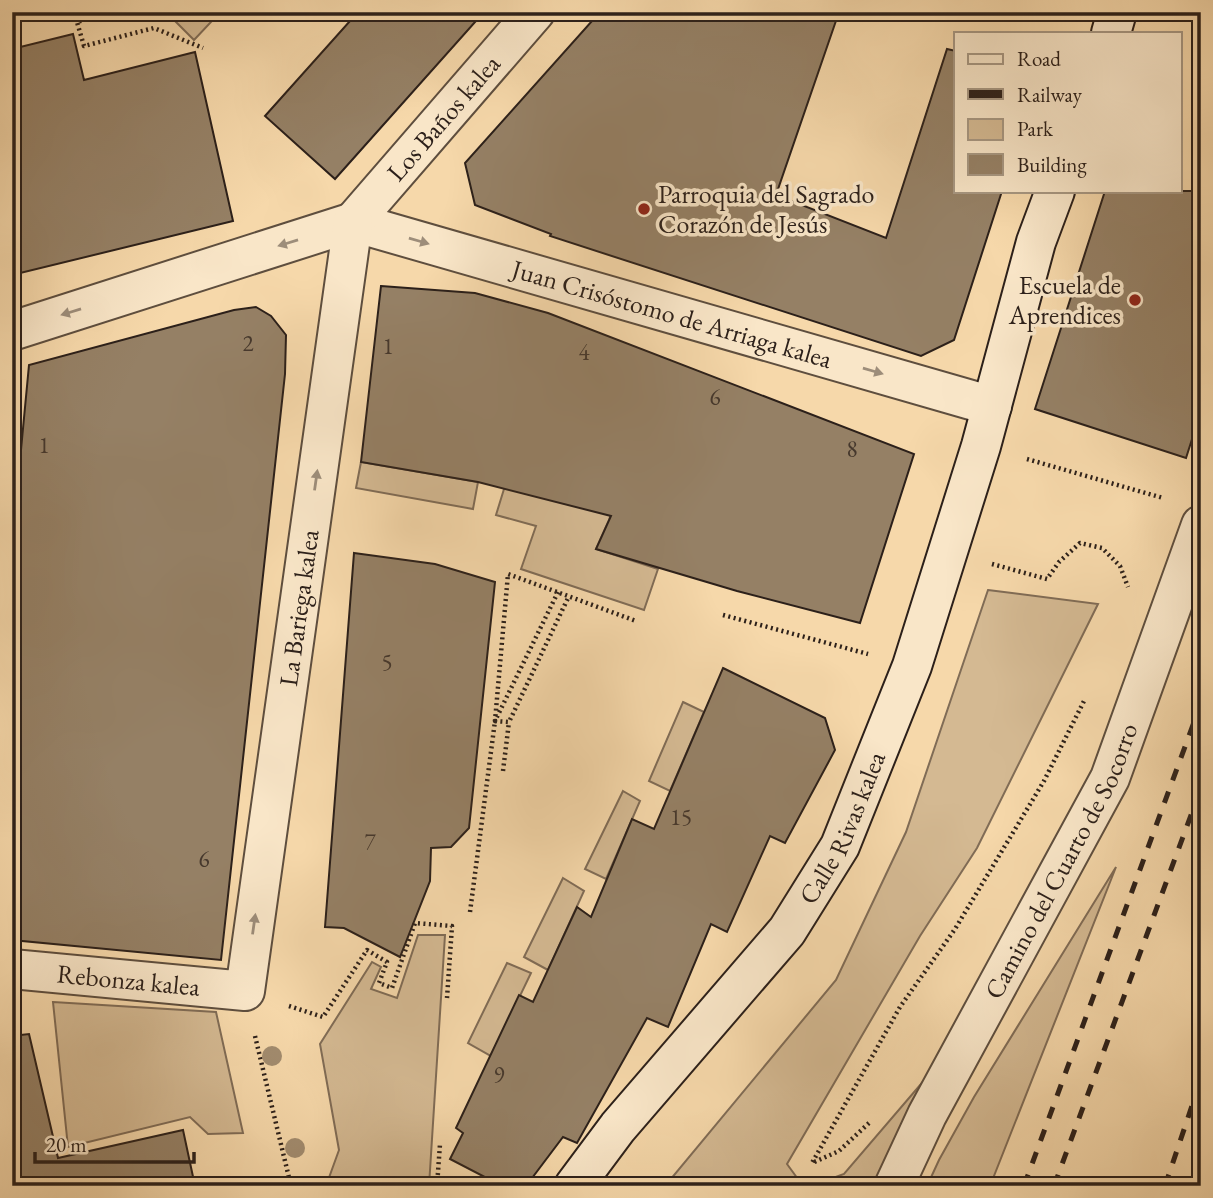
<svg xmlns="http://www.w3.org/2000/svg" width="1213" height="1198" viewBox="0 0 1213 1198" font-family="'EB Garamond',serif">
	<rect width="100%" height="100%" fill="#f6d8aa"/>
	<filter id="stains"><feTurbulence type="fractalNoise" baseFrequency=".00286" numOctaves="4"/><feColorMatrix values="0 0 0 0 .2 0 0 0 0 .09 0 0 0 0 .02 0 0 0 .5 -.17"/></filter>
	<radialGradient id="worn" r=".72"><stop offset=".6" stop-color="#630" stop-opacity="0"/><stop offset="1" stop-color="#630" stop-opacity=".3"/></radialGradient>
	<g fill="#d4b992" stroke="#806c56" stroke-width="2">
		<path d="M166,12H204L211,22L194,40Z"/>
		<path d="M630,453L609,520L596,549L658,569L644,610L521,569L536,526L496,515L504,489Z"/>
		<path d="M361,462L478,482L473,509L356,488Z"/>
		<path d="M988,590L1098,604L977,848L920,936L787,1164L803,1186H665L836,980L906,832Z"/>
		<path d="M683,702L704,712L670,791L649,781Z"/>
		<path d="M623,791L640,801L606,879L585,869Z"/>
		<path d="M1116,867L990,1186H927L939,1160L974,1097Z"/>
		<path d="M563,878L584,891L548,970L524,957Z"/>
		<path d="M418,935H445L429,1186H326L339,1150L320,1044L372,962L381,967L371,989L397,998Z"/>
		<path d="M507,963L531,973L491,1056L468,1043Z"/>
		<path d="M53,1002L216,1012L243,1133L208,1134L190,1117L68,1147Z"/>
		<path d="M945,1056L882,1186H811L844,1174Z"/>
	</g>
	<g fill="#958065" stroke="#2c201a" stroke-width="2">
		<path d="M358,12H484L335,179L265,116Z"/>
		<path d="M600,12H839L776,195L886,238L947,49L956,51V191H1002L954,340L921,356L550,236L551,234L475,205L465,163Z"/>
		<path d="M73,34L84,80L195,52L233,221L12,275V49Z"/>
		<path d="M1105,191H1201V411L1186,458L1035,409Z"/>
		<path d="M381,286L475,293L548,313L914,454L860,623L737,591L596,549L611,516L478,482L361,462Z"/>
		<path d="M256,307L271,316L286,335L285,374L221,960L12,940V545L29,365L234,310Z"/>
		<path d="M354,553L435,564L495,582L469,828L451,847L431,848L430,881L400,957L344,928L325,927Z"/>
		<path d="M723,668L825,718L835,750L785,843L770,836L727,932L711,924L668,1027L647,1018L577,1143L563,1137L526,1186H502L450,1159L463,1133L456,1128L519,995L533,1002L577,907L591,917L632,819L654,829Z"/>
		<path d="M29,1034L58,1158L183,1130L195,1186H12V1036Z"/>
	</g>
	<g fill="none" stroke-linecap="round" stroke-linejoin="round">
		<g stroke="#5e4e3e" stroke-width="42">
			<g id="street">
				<path id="s1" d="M353,222L992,406"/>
				<path id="s2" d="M353,222L535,12"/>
				<path d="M12,331L353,222"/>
				<path id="s3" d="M12,969L245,991L353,222"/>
				<path id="s4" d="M894,1186L927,1115L1110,778L1201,525"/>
			</g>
		</g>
		<g stroke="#2c201a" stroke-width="42">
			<g id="secondary">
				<path d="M1111,33L1117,12"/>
				<path id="s5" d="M574,1186L618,1127L787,931L840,846L912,666L981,446L1036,242L1055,191"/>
			</g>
		</g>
		<g stroke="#2c201a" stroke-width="4.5" stroke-dasharray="2 3.5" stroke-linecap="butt">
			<path d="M113,12L77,22L84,46L154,28L203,48"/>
			<path d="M12,17L31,12"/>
			<path d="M1027,459L1163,498"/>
			<path d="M992,564L1047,579L1059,562L1080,543L1102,548L1120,566L1128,587"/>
			<path d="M558,592L495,721L508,574L636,621"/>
			<path d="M723,615L868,654"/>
			<path d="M503,771L509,722"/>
			<path d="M470,912L495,721L509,722L569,596"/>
			<path d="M289,1006L323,1017L367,950L387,962L379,983L392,988L415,923L452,926L447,998"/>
			<path d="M255,1036L291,1186"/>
			<path d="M869,1123L839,1151L812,1163L900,1007L955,929L1044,781L1084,701"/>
			<path d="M437,1186L440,1144"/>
		</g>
		<use href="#street" stroke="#f9e6c8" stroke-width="38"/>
		<use href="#secondary" stroke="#f9e6c8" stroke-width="38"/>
		<g stroke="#2c201a" stroke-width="5" stroke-dasharray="12 12" stroke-linecap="butt">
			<path d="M1024,1186L1201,703"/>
			<path d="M1054,1186L1201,788"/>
			<path d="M1165,1186L1201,1079"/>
		</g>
	</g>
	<g fill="#a28c6f">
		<circle cx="272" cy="1056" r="10"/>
		<circle cx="295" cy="1148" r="10"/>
	</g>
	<defs><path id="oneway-solid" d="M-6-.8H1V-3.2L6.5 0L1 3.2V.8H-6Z" transform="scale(1.75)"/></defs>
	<g fill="#9d8d7a">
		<use href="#oneway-solid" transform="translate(419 241) rotate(16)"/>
		<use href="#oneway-solid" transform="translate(288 243) rotate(163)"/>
		<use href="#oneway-solid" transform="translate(71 312) rotate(163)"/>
		<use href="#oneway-solid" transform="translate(873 371) rotate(16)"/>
		<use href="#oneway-solid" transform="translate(316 480) rotate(-82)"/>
		<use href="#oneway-solid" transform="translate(254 924) rotate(-82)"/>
	</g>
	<g fill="#8f2418" stroke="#f9e6c8" stroke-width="2.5">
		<circle cx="644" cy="209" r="7"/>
		<circle cx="1135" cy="300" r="7"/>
	</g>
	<g text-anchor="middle" stroke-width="7" stroke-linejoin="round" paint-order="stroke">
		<g font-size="23" fill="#46382d">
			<text x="248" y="351">2</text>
			<text x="388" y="354">1</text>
			<text x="584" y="360">4</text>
			<text x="715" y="405">6</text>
			<text x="44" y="453">1</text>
			<text x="852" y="457">8</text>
			<text x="387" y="670">5</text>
			<text x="681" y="825">15</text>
			<text x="370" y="850">7</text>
			<text x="204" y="867">6</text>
			<text x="499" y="1083">9</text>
		</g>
		<g font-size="26" fill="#2c201a" stroke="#f9e6c8">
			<text dy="9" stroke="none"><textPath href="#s2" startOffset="138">Los Baños kalea</textPath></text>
			<text dy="9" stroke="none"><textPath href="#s1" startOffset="332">Juan Crisóstomo de Arriaga kalea</textPath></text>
			<text dy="9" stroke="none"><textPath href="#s3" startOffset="621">La Bariega kalea</textPath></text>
			<text dy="9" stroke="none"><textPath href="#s5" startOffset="450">Calle Rivas kalea</textPath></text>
			<text dy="9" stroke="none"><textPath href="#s4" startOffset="366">Camino del Cuarto de Socorro</textPath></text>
			<text dy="9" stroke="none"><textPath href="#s3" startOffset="117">Rebonza kalea</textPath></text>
		</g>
		<g font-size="26" fill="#2c201a" stroke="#f9e6c8" text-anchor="start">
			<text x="658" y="203">Parroquia del Sagrado<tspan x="658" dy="30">Corazón de Jesús</tspan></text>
			<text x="1121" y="294" text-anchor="end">Escuela de<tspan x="1121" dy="30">Aprendices</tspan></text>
		</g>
	</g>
	<rect width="1213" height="1198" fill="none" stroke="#f6d8aa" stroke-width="42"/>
	<rect x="14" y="14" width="1185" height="1170" fill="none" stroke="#2c201a" stroke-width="3.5"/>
	<rect x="21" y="21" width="1171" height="1156" fill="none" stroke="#2c201a" stroke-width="2"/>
	<rect x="954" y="32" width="228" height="161" fill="#f9e6c8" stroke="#a79782" stroke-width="2"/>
	<rect x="968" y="54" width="35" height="10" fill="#f9e6c8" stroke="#a79782" stroke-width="2"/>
	<text x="1017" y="66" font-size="21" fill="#2c201a">Road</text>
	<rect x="968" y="89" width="35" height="10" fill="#2c201a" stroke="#a79782" stroke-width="2"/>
	<text x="1017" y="102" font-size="21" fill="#2c201a">Railway</text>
	<rect x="968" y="119" width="35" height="21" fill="#d4b992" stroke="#a79782" stroke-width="2"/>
	<text x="1017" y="136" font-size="21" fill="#2c201a">Park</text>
	<rect x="968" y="154" width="35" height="21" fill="#958065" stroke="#a79782" stroke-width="2"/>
	<text x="1017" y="172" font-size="21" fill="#2c201a">Building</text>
	<path d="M35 1152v10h159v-10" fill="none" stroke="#2c201a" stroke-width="3.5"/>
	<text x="46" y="1152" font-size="21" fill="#2c201a" stroke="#f9e6c8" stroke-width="5" paint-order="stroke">20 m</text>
	<rect width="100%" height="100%" filter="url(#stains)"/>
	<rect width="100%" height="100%" fill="url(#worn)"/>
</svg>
